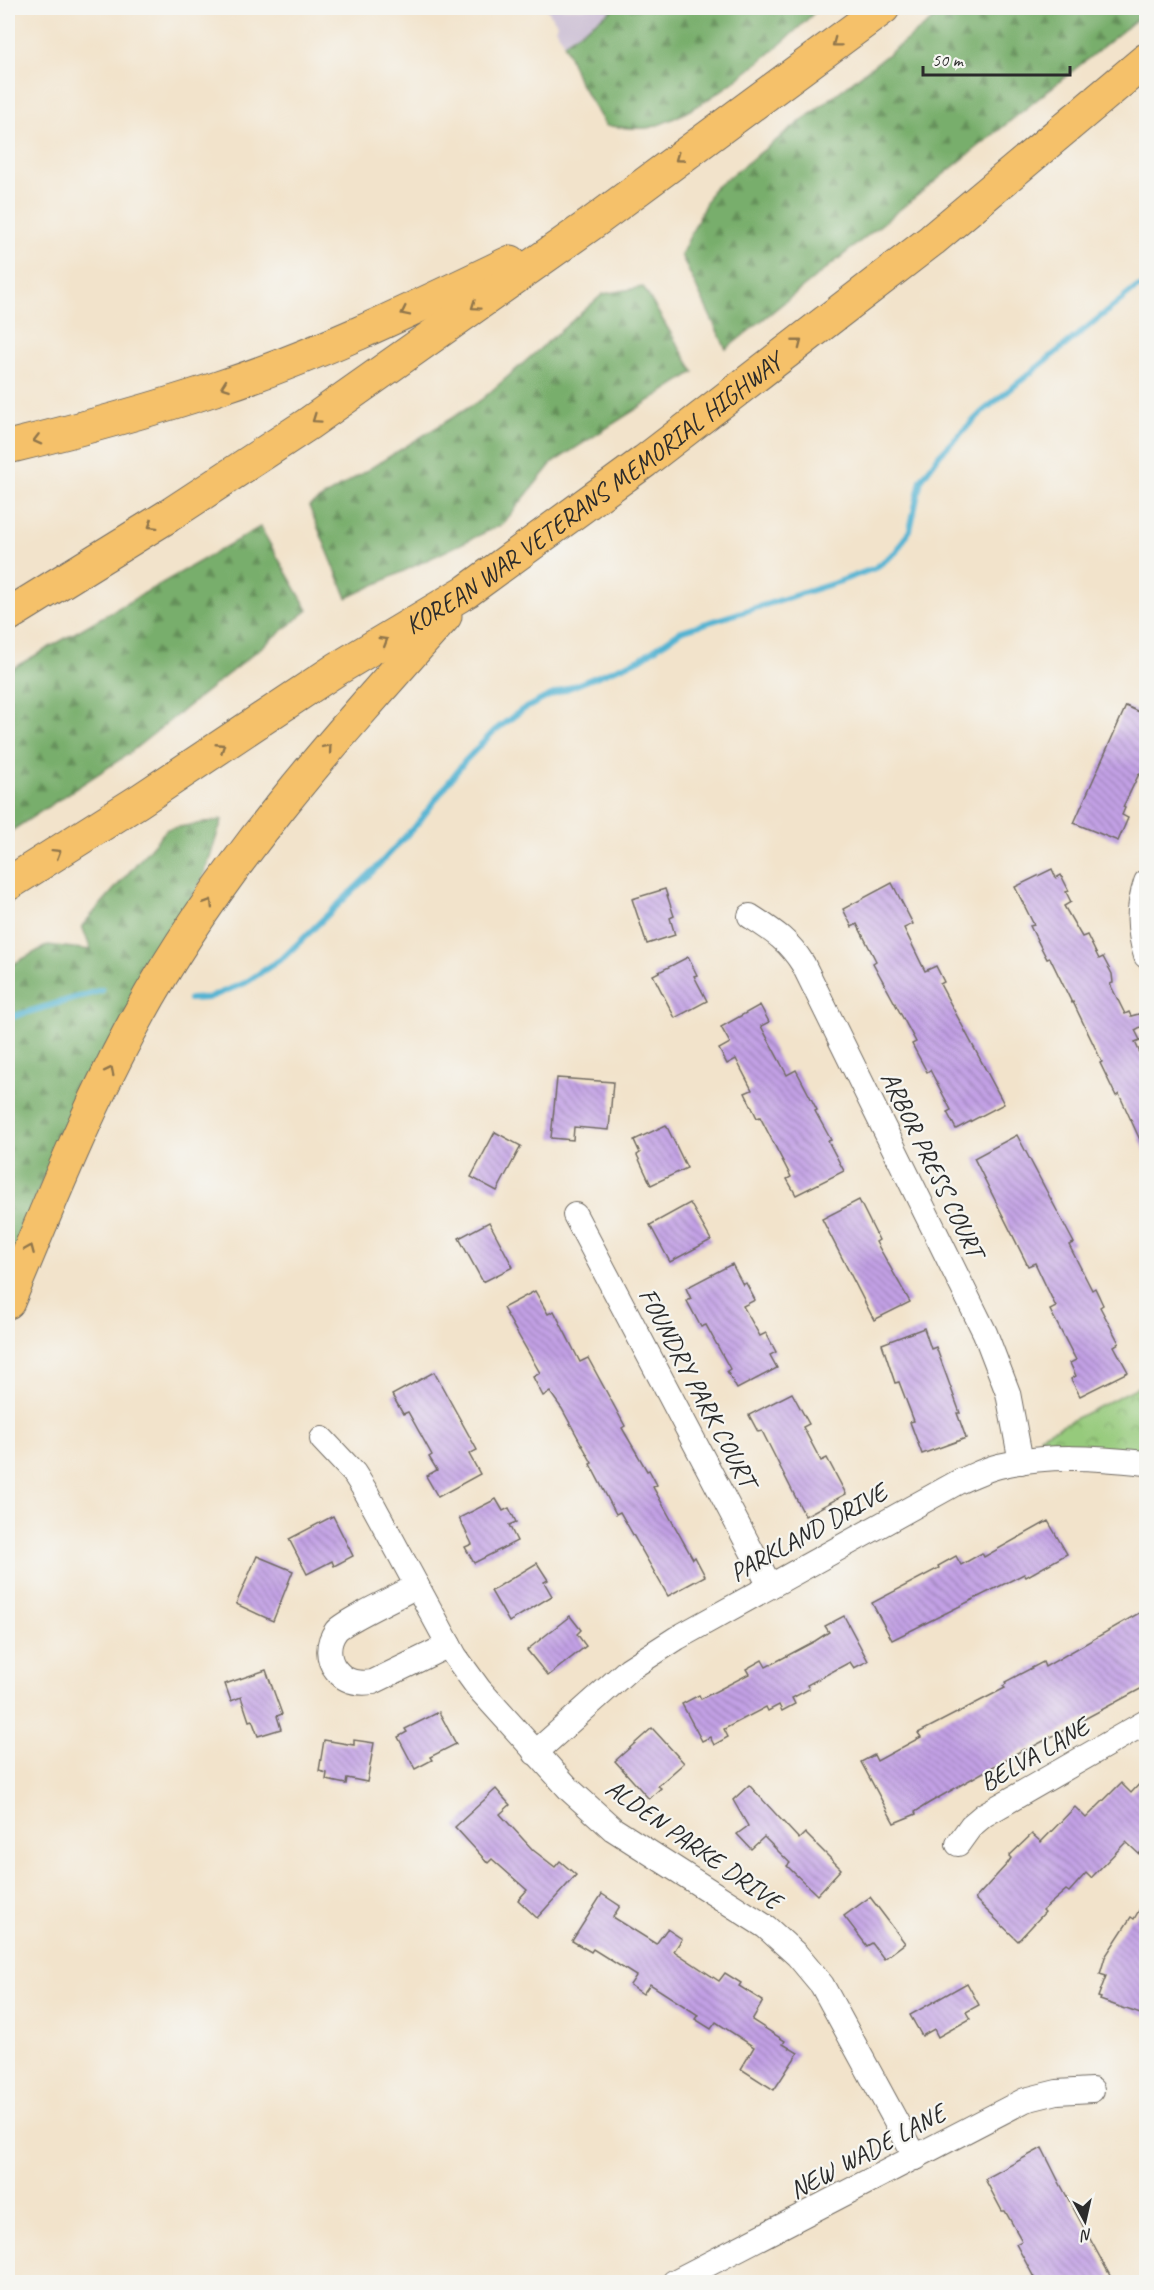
<svg xmlns="http://www.w3.org/2000/svg" width="1154" height="2290" viewBox="0 0 1154 2290" font-family="Caveat,sans-serif">
	<defs>
		<pattern id="forest-firs" width="22" height="20" patternUnits="userSpaceOnUse" patternTransform="scale(1.5)"><rect width="22" height="20" fill="#78ae6c"/><path d="M5 1l3.5 6h-7zM16 11l3.5 6h-7z" fill="#638e59"/></pattern>
		<pattern id="park-crowns" width="20" height="18" patternUnits="userSpaceOnUse" patternTransform="scale(1.5)"><rect width="20" height="18" fill="#96ca7c"/><path d="M2 6a3 3 0 1 1 6 0M12 15a3 3 0 1 1 6 0" fill="none" stroke="#7ba466"/></pattern>
		<pattern id="building-back-hatch" width="6" height="6" patternUnits="userSpaceOnUse" patternTransform="scale(1.5)"><rect width="6" height="6" fill="#c2a0e5"/><path d="M-1 5l2 2M0 0l6 6M5-1l2 2" fill="none" stroke="#9e83ba"/></pattern>
	</defs>
	<rect width="100%" height="100%" fill="#f6f6f2"/>
	<filter id="ink" filterUnits="userSpaceOnUse"><feTurbulence type="fractalNoise" baseFrequency=".0167" numOctaves="2"/><feDisplacementMap in="SourceGraphic" scale="12" xChannelSelector="R" yChannelSelector="G"/><feConvolveMatrix kernelMatrix="1 2 1 2 8 2 1 2 1" color-interpolation-filters="sRGB"/></filter>
	<filter id="wash" filterUnits="userSpaceOnUse"><feTurbulence type="fractalNoise" baseFrequency=".008" numOctaves="4" result="noise"/><feDisplacementMap in="SourceGraphic" scale="24" xChannelSelector="R" yChannelSelector="G"/><feGaussianBlur stdDeviation="1.35" result="paint"/><feColorMatrix in="noise" values="0 0 0 0 0 0 0 0 0 0 0 0 0 0 0 0 0 1.4 0 .05"/><feComposite in="paint" operator="in"/></filter>
	<g filter="url(#wash)">
		<rect width="100%" height="100%" fill="#f2e3cb"/>
		<path fill="#ccbfd4" d="M546,8H614L615,9L564,43L555,28L558,25Z"/>
		<g fill="url(#forest-firs)" stroke="#526c4c" stroke-width="1.5">
			<path d="M614,8H819C778,49 708,109 652,127C639,131 619,126 606,126L579,82L564,43L614,9Z"/>
			<path d="M948,8H1146V12L726,349L681,255L712,190Z"/>
			<path d="M643,287L694,372L552,463L503,524L347,598L309,506L481,400L603,294Z"/>
			<path d="M260,527L308,610L127,755L8,833V671Z"/>
			<path d="M222,820L203,878L66,1125L8,1264V967L48,945L91,950L82,926L167,829Z"/>
		</g>
		<path fill="url(#park-crowns)" stroke="#607a54" stroke-width="1.5" d="M1146,1383V1453L1059,1448L1049,1445L1040,1436Z"/>
		<g fill="none" stroke-linecap="round" stroke-linejoin="round">
			<g stroke="#53b3d2" stroke-width="6">
				<path d="M190,999L208,998L245,983L284,957L376,868L418,823L464,762L494,731L522,710L549,696L640,659L681,631L838,582L875,568L896,552L910,530L921,480L940,454L982,412L1136,288L1146,285"/>
				<path d="M8,1018L102,990"/>
			</g>
		</g>
		<g id="blocks">
			<g fill="url(#building-back-hatch)">
				<path d="M1126,706L1146,715V765L1142,775L1139,774L1123,807L1125,808L1122,815L1128,818L1118,841L1074,823Z"/>
				<path d="M1052,869L1056,878L1061,875L1069,891L1066,892L1071,902L1064,906L1082,937L1087,935L1099,959L1103,957L1112,974L1113,983L1110,984L1125,1014L1129,1012L1131,1016L1146,1012V1024L1135,1030L1140,1040L1135,1042L1146,1066V1153L1119,1094L1116,1096L1100,1063L1102,1062L1073,1002L1072,1003L1050,958L1047,959L1030,926L1034,925L1015,887Z"/>
				<path d="M892,883L913,924L904,928L925,971L936,966L944,982L940,984L1004,1104L956,1129L947,1112L951,1110L930,1070L927,1072L912,1044L916,1042L873,963L876,961L857,924L852,927L843,909Z"/>
				<path d="M665,889L674,916L670,918L675,935L647,944L632,899Z"/>
				<path d="M688,957L697,975L694,976L707,1001L675,1018L653,975Z"/>
				<path d="M760,1005L769,1022L761,1026L787,1075L796,1070L817,1110L815,1111L831,1140L828,1141L844,1171L796,1195L787,1179L791,1177L760,1117L757,1118L745,1093L752,1090L736,1059L727,1064L719,1049L730,1043L721,1027Z"/>
				<path d="M557,1078L613,1082L609,1130L574,1127L573,1140L551,1138Z"/>
				<path d="M666,1125L687,1168L651,1185L637,1155L640,1153L634,1140Z"/>
				<path d="M495,1132L521,1146L497,1191L471,1177Z"/>
				<path d="M1017,1135L1074,1243L1069,1245L1092,1290L1095,1288L1103,1305L1100,1307L1119,1343L1114,1346L1128,1372L1080,1396L1071,1379L1076,1376L1070,1363L1076,1360L1050,1310L1056,1307L1035,1263L1028,1266L974,1158Z"/>
				<path d="M859,1200L879,1240L876,1242L910,1302L874,1320L822,1219Z"/>
				<path d="M690,1203L711,1240L670,1262L650,1225Z"/>
				<path d="M489,1222L513,1267L483,1282L459,1238Z"/>
				<path d="M732,1264L743,1285L746,1283L755,1300L743,1306L760,1336L766,1333L776,1352L770,1355L777,1368L737,1389L727,1371L730,1369L706,1325L701,1327L687,1301L691,1299L686,1288Z"/>
				<path d="M535,1291L548,1314L554,1311L580,1362L588,1358L625,1426L622,1428L647,1471L649,1470L657,1485L653,1487L693,1559L695,1557L705,1576L668,1596L620,1512L616,1514L590,1464L592,1463L562,1409L550,1392L543,1396L533,1377L540,1373L503,1308Z"/>
				<path d="M924,1328L931,1349L936,1347L960,1413H957L966,1438L922,1454L910,1422L914,1421L899,1382L895,1383L882,1344Z"/>
				<path d="M434,1372L477,1450L469,1454L480,1474L438,1497L426,1476L437,1470L429,1457L432,1455L408,1412L403,1414L392,1395Z"/>
				<path d="M792,1393L809,1424L803,1427L821,1461L827,1458L846,1494L805,1516L762,1431L758,1432L749,1415Z"/>
				<path d="M496,1499L503,1511L509,1508L516,1522L509,1525L517,1541L474,1563L465,1547L472,1544L459,1518Z"/>
				<path d="M333,1516L353,1556L334,1566L332,1561L307,1574L289,1539Z"/>
				<path d="M1048,1521L1067,1554L1026,1577L1024,1574L892,1640L872,1603L939,1568L938,1566L956,1556L961,1565L982,1553L984,1557Z"/>
				<path d="M257,1556L293,1571L273,1621L236,1604Z"/>
				<path d="M537,1563L548,1580L544,1582L552,1596L509,1622L491,1591Z"/>
				<path d="M1146,1609V1686L1025,1751L1024,1749L929,1803L915,1812L916,1814L894,1823L861,1762L874,1755L877,1761L921,1737L918,1733L1005,1688L1003,1686L1006,1684L1005,1682L1043,1662L1045,1667Z"/>
				<path d="M570,1616L581,1630L577,1634L586,1646L548,1676L527,1650Z"/>
				<path d="M844,1616L868,1661L854,1668L850,1662L807,1685L809,1689L792,1698L795,1704L782,1711L779,1705L768,1711L766,1707L724,1729L728,1737L714,1745L710,1737L702,1741L682,1704L699,1695L701,1699L749,1674L746,1669L762,1660L766,1667L815,1641L829,1632L825,1626Z"/>
				<path d="M266,1670L282,1714L277,1716L281,1729L258,1736L252,1720L249,1721L241,1697L231,1701L225,1684Z"/>
				<path d="M439,1712L456,1744L430,1757L432,1760L415,1769L398,1737L407,1732L405,1729Z"/>
				<path d="M652,1728L684,1763L658,1786L661,1788L649,1799L615,1761Z"/>
				<path d="M324,1740L354,1745V1740L374,1743L367,1782L347,1778L346,1784L326,1780L327,1773L319,1771Z"/>
				<path d="M1146,1777V1847L1139,1854L1126,1842L1091,1878L1086,1873L1069,1892L1066,1890L1043,1910L1045,1912L1018,1941L975,1899L1007,1864L1011,1858L1009,1856L1032,1834L1041,1842L1075,1807L1086,1818L1121,1783L1131,1793Z"/>
				<path d="M749,1785L799,1839L805,1833L841,1869L817,1895L787,1866L790,1863L764,1837L751,1849L737,1834L748,1826L733,1800Z"/>
				<path d="M496,1789L510,1805L500,1814L533,1850L555,1867L560,1861L576,1875L537,1918L518,1900L527,1890L492,1859L488,1863L455,1827Z"/>
				<path d="M602,1894L620,1906L613,1917L656,1944L667,1929L682,1939L674,1951L719,1981L725,1973L741,1983L739,1986L763,2001L752,2020L785,2041L783,2044L798,2053L774,2090L741,2069L754,2047L716,2022L711,2029L695,2019L698,2015L650,1984L643,1994L630,1985L636,1976L593,1949L591,1952L572,1941Z"/>
				<path d="M870,1897L905,1943L884,1959L872,1943L867,1946L844,1916Z"/>
				<path d="M1146,1898V2016L1100,2000L1101,1998L1098,1997L1106,1976L1100,1974L1105,1957L1131,1917L1134,1919Z"/>
				<path d="M967,1983L979,2005L966,2012L970,2019L938,2037L934,2029L922,2036L910,2015Z"/>
				<path d="M1042,2148L1059,2182L1114,2283H1037L1016,2244L1022,2241L1005,2211H1002L985,2179Z"/>
			</g>
		</g>
	</g>
	<g filter="url(#ink)">
		<use href="#blocks" fill-opacity="0" stroke="#716b63" stroke-width="1.5"/>
		<g fill="none" stroke-linecap="round" stroke-linejoin="round">
			<g stroke="#716b63" stroke-width="26">
				<g id="street">
					<path d="M1146,882C1137,909 1138,929 1146,956"/>
					<path d="M750,916C773,931 788,940 803,964L985,1333L1008,1393L1021,1462"/>
					<path d="M575,1215L770,1586"/>
					<path d="M322,1439L354,1473L366,1492L455,1656L479,1689L570,1790L613,1829L766,1927L797,1955L822,1985L916,2158"/>
					<path d="M417,1586C402,1594 343,1622 336,1631C327,1643 327,1659 336,1670C346,1683 359,1684 373,1682L449,1645"/>
					<path d="M535,1753L629,1669L677,1638L960,1481C973,1476 986,1469 999,1466C1048,1454 1097,1458 1146,1463"/>
					<path d="M958,1844L971,1826L984,1815L1146,1722"/>
					<path d="M674,2282L1025,2100L1057,2092L1092,2090"/>
				</g>
			</g>
			<g stroke="#716b63" stroke-width="35">
				<g id="highway">
					<path d="M8,447C78,430 149,411 218,388C319,355 415,308 511,262"/>
					<path d="M8,615L168,516L308,424L591,224L883,8"/>
					<path id="s1" d="M8,884L139,801L337,669L467,591L645,461L932,240L1146,60"/>
					<path d="M8,1302C48,1207 87,1109 137,1018C218,869 332,742 445,616"/>
				</g>
			</g>
			<use href="#street" stroke="#fff" stroke-width="24"/>
			<use href="#highway" stroke="#f5c16b" stroke-width="33"/>
		</g>
		<defs><path id="oneway-chevron" d="M-2-3.5L2.5 0L-2 3.5" fill="none" stroke-width="1.6" stroke-linecap="round" stroke-linejoin="round" transform="scale(1.5)"/></defs>
		<g stroke="#90764b">
			<use href="#oneway-chevron" transform="translate(836 43) rotate(143)"/>
			<use href="#oneway-chevron" transform="translate(679 158) rotate(144)"/>
			<use href="#oneway-chevron" transform="translate(475 306) rotate(145)"/>
			<use href="#oneway-chevron" transform="translate(405 312) rotate(154)"/>
			<use href="#oneway-chevron" transform="translate(798 343) rotate(-38)"/>
			<use href="#oneway-chevron" transform="translate(225 386) rotate(160)"/>
			<use href="#oneway-chevron" transform="translate(316 419) rotate(145)"/>
			<use href="#oneway-chevron" transform="translate(37 440) rotate(166)"/>
			<use href="#oneway-chevron" transform="translate(152 525) rotate(148)"/>
			<use href="#oneway-chevron" transform="translate(384 641) rotate(-31)"/>
			<use href="#oneway-chevron" transform="translate(221 747) rotate(-33)"/>
			<use href="#oneway-chevron" transform="translate(328 748) rotate(-50)"/>
			<use href="#oneway-chevron" transform="translate(57 853) rotate(-32)"/>
			<use href="#oneway-chevron" transform="translate(209 903) rotate(-58)"/>
			<use href="#oneway-chevron" transform="translate(110 1071) rotate(-63)"/>
			<use href="#oneway-chevron" transform="translate(30 1249) rotate(-67)"/>
		</g>
	</g>
	<g text-anchor="middle" stroke-width="4.5" stroke-linejoin="round" paint-order="stroke">
		<g font-size="26" fill="#2b2b2b" stroke="#f6f6f2">
			<text dy="9" stroke="none"><textPath href="#s1" startOffset="704">KOREAN WAR VETERANS MEMORIAL HIGHWAY</textPath></text>
			<text transform="translate(933 1164) rotate(64)" y="9">ARBOR PRESS COURT</text>
			<text transform="translate(698 1387) rotate(62)" y="9">FOUNDRY PARK COURT</text>
			<text transform="translate(808 1532) rotate(-29)" y="9">PARKLAND DRIVE</text>
			<text transform="translate(1034 1754) rotate(-30)" y="9">BELVA LANE</text>
			<text transform="translate(694 1844) rotate(35)" y="9">ALDEN PARKE DRIVE</text>
			<text transform="translate(867 2151) rotate(-28)" y="9">NEW WADE LANE</text>
		</g>
	</g>
	<rect width="1154" height="2290" fill="none" stroke="#f6f6f2" stroke-width="30"/>
	<g transform="translate(1085 2221) rotate(172)" stroke="#f6f6f2" stroke-width="4.5" paint-order="stroke">
	<path d="M0-4.5L10 22L0 15L-10 22Z" fill="#2b2b2b"/>
	<text y="-9" font-size="16" font-weight="bold" text-anchor="middle" fill="#2b2b2b">N</text>
	</g>
	<path d="M923 66v9h147v-9" fill="none" stroke="#2b2b2b" stroke-width="3"/>
	<text x="932" y="66" font-size="18" fill="#2b2b2b" stroke="#f6f6f2" stroke-width="4.5" paint-order="stroke">50 m</text>
</svg>
